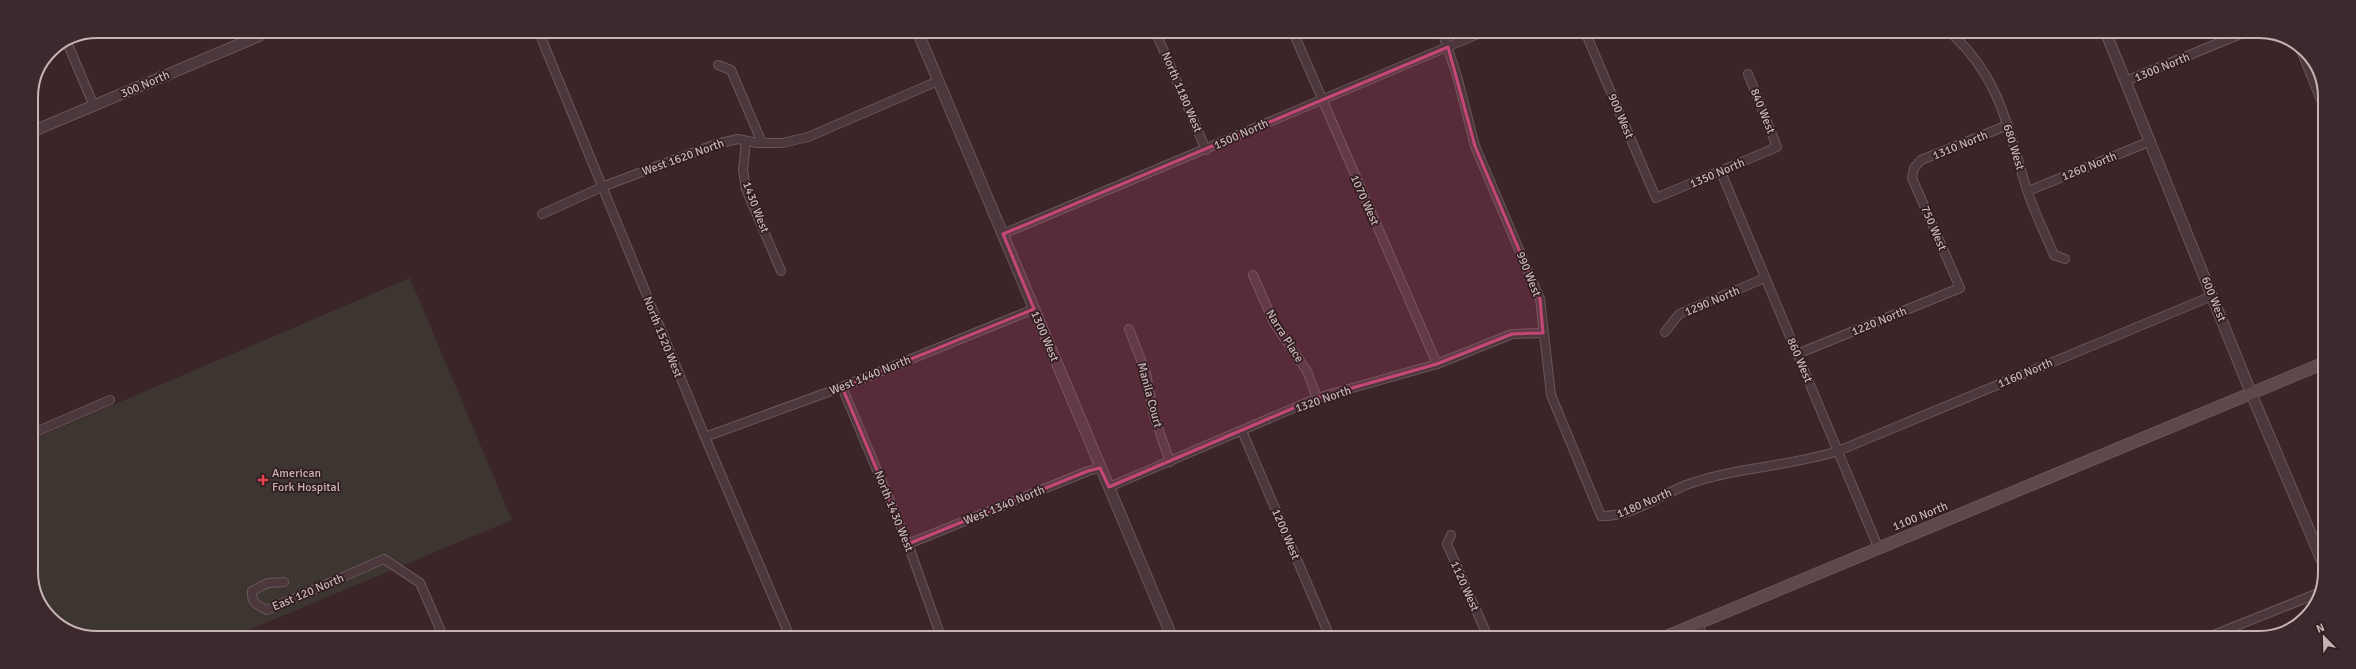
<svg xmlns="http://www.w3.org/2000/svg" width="2356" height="669" viewBox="0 0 2356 669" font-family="Signika,sans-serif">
	<rect width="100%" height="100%" fill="#3c2529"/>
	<path fill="#3d3530" d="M410,278L512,520L234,636H80L47,615L31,576V440Z"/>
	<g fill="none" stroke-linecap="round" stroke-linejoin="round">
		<g stroke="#6a565a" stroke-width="10">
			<g id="minor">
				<path d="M1294,34L1437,364"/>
				<path d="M1443,34L1457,76L1475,146L1540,299L1551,395L1601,516C1631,517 1659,496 1686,485C1735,467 1788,467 1838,451L2212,296"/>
				<path d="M1586,34L1656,198L1777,147L1748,74"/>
				<path d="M540,35L705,437L790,637"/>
				<path d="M1157,35L1206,150"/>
				<path d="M1955,37C2001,80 2009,133 2027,190C2034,212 2045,233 2054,255L2065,259"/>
				<path d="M66,40L94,106"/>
				<path d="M2300,48L2325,110"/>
				<path d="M718,65L731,70L762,143"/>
				<path d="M2126,81L2243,33"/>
				<path d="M746,141L743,170L746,189L781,271"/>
				<path d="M1721,172L1878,547"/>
				<path d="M2028,191L2151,141"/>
				<path d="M542,214L602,187L716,144L738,139L757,143H782L808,137L938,81"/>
				<path d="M1003,234L1478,34"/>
				<path d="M1253,275L1274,323L1307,371L1317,398"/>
				<path d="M1129,329L1146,373L1154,416L1170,462"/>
				<path d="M1665,332L1679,314L1765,278"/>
				<path d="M1797,354L1960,288L1912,178L1914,168L1921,160L2008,125"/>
				<path d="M842,387L908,544L941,637"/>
				<path d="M1242,431L1330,637"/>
				<path d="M31,434L110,400"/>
				<path d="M705,437L842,387L1034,309"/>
				<path d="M1109,487L1317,398L1437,364L1512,334L1543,333"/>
				<path d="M1451,535L1447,544L1488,637"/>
				<path d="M908,544L1088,471L1100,468"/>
				<path d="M284,582L268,583L252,591C251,603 257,605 267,610L384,559L420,583L443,636"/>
				<path d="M1698,624L1703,637"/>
				<path d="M2206,638L2321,592"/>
			</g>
		</g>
		<g stroke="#6a565a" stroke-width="12">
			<g id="tertiary">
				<path d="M2106,33L2251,393L2323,563"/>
				<path d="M919,35L1172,637"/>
				<path d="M31,132L259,36"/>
			</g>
		</g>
		<g stroke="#6a565a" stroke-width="13">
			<path id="secondary" d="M1665,637L2324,363"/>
		</g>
		<use href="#minor" stroke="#4c383c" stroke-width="8"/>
		<use href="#tertiary" stroke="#4c383c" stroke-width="10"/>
		<use href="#secondary" stroke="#5f474a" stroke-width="11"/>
	</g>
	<path fill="#c44777" fill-opacity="0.2" stroke="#c44777" stroke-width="3" stroke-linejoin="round" d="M1448,47L1475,146L1540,299L1543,333L1512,334L1437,364L1317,398L1109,487L1100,468L1088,471L908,544L842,387L1034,309L1003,234Z"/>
	<path fill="#e0444e" stroke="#311d21" stroke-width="1.5" d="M261 474h4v4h4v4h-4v4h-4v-4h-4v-4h4z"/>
	<g text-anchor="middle" stroke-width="3.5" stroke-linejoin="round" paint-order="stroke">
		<g font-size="12" fill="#c7b4b7" stroke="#311d21">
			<text transform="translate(2162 67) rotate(-22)" y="4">1300 North</text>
			<text transform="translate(145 84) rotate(-23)" y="4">300 North</text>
			<text transform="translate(1182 92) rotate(67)" y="4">North 1180 West</text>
			<text transform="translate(1763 111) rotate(68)" y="4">840 West</text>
			<text transform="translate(1621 116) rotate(67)" y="4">900 West</text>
			<text transform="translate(1241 134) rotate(-24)" y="4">1500 North</text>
			<text transform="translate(1960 145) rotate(-22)" y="4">1310 North</text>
			<text transform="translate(2014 147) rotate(73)" y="4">680 West</text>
			<text transform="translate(683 157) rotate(-20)" y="4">West 1620 North</text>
			<text transform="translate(2089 166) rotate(-22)" y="4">1260 North</text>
			<text transform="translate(1717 173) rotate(-23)" y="4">1350 North</text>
			<text transform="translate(1365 200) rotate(66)" y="4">1070 West</text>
			<text transform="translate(756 207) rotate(69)" y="4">1430 West</text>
			<text transform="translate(1934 228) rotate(67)" y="4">750 West</text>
			<text transform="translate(1529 274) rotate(68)" y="4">990 West</text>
			<text transform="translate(2214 299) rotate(68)" y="4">600 West</text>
			<text transform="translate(1712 301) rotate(-23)" y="4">1290 North</text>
			<text transform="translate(1879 321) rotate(-22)" y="4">1220 North</text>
			<text transform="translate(1045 336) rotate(67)" y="4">1300 West</text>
			<text transform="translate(1285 336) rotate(58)" y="4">Narra Place</text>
			<text transform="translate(663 337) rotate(68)" y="4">North 1520 West</text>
			<text transform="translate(1800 360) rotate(67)" y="4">860 West</text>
			<text transform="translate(2025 373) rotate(-23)" y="4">1160 North</text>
			<text transform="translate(870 375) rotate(-22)" y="4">West 1440 North</text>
			<text transform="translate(1150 395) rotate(75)" y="4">Manila Court</text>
			<text transform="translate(1323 399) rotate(-19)" y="4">1320 North</text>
			<text transform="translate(1644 503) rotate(-23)" y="4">1180 North</text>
			<text transform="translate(1004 505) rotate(-22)" y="4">West 1340 North</text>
			<text transform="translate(894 511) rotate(68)" y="4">North 1430 West</text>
			<text transform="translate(1920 516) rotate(-22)" y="4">1100 North</text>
			<text transform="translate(1286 534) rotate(67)" y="4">1200 West</text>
			<text transform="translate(1465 586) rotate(66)" y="4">1120 West</text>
			<text transform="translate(308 592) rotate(-23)" y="4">East 120 North</text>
		</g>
		<g font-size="12" fill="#c7b4b7" stroke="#311d21" text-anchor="start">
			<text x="272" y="477">American<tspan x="272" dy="14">Fork Hospital</tspan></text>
		</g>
	</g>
	<path d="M0 0H2356V669H0ZM97 38H2259A59 59 0 0 1 2318 97V572A59 59 0 0 1 2259 631H97A59 59 0 0 1 38 572V97A59 59 0 0 1 97 38Z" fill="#3d292d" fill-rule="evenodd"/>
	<path fill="none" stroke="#c7b4b7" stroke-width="2" d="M97 38H2259A59 59 0 0 1 2318 97V572A59 59 0 0 1 2259 631H97A59 59 0 0 1 38 572V97A59 59 0 0 1 97 38Z"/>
	<g transform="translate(2324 637) rotate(337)" stroke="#311d21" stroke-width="3" paint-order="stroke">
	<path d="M0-3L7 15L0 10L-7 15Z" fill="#c7b4b7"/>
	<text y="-6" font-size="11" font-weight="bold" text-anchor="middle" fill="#c7b4b7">N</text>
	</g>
</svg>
